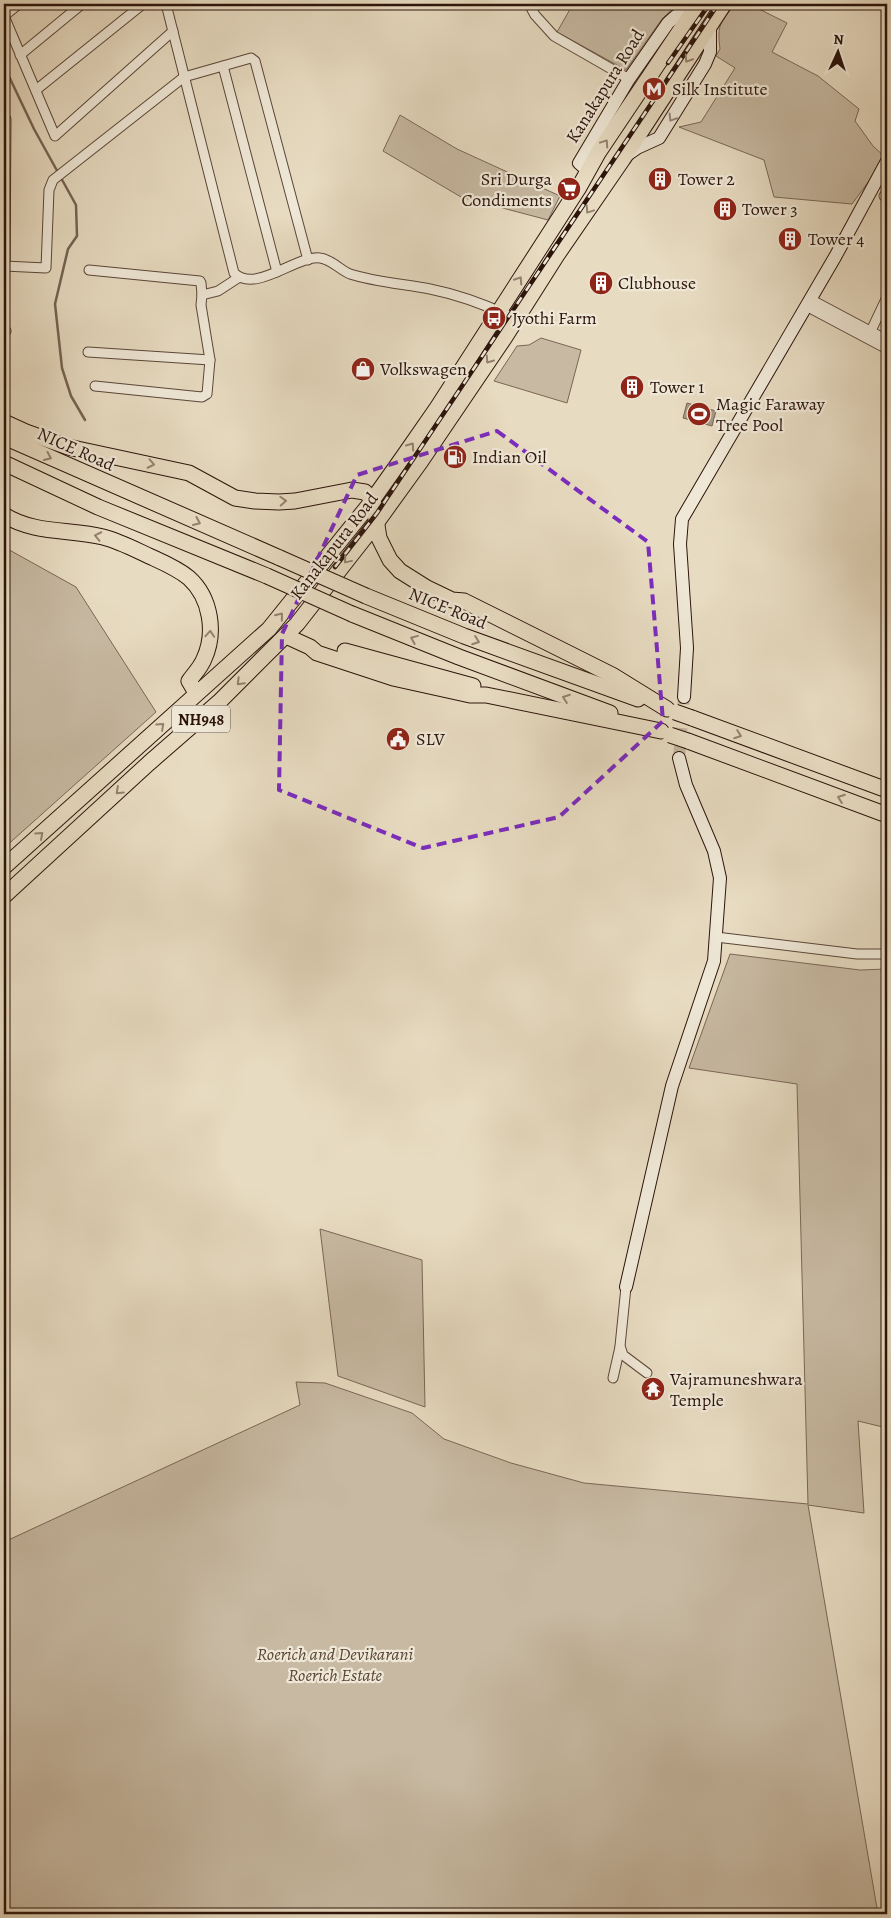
<svg xmlns="http://www.w3.org/2000/svg" width="891" height="1918" viewBox="0 0 891 1918" font-family="Alegreya,serif">
	<rect width="100%" height="100%" fill="#e7dbc1"/>
	<filter id="stains"><feTurbulence type="fractalNoise" baseFrequency=".004" numOctaves="4"/><feColorMatrix values="0 0 0 0 .2 0 0 0 0 .09 0 0 0 0 .02 0 0 0 .5 -.17"/></filter>
	<radialGradient id="worn" r=".72"><stop offset=".6" stop-color="#630" stop-opacity="0"/><stop offset="1" stop-color="#630" stop-opacity=".3"/></radialGradient>
	<g fill="#c7b9a2" stroke="#7a6656">
		<path d="M573,4H678L662,19L626,70L557,32Z"/>
		<path d="M735,4H749L787,23L772,52L818,76L859,109L855,121L873,146L886,158L852,204L774,197L764,160L679,127L701,122L735,68L716,56L720,49C717,24 720,23 735,4Z"/>
		<path d="M400,115L457,149L560,196L548,220L461,197L383,151Z"/>
		<path d="M541,338L581,350L567,403L494,381L517,346L529,345Z"/>
		<path d="M4,547L76,587L156,712L4,848Z"/>
		<path d="M730,954L860,970L887,969V1428L858,1421L864,1513L808,1505L878,1914H4V1542L300,1405L296,1382L325,1383L412,1413L444,1439L511,1463L584,1483L808,1504L797,1084L689,1068Z"/>
		<path d="M320,1229L422,1260L425,1407L338,1376Z"/>
	</g>
	<path fill="#a79783" stroke="#766353" d="M687,403L716,411L712,426L683,418Z"/>
	<g fill="none" stroke-linecap="round" stroke-linejoin="round">
		<path stroke="#766353" stroke-width="2.5" d="M4,66L34,129L76,205L77,236L68,249L55,304L62,368L71,396L85,420"/>
		<path stroke="#c2b39d" stroke-width="12" stroke-dasharray="12 6" stroke-linecap="butt" d="M679,758L684,697"/>
		<g stroke="#5b4638" stroke-width="11">
			<g id="street">
				<path d="M19,4L4,16L55,136L173,31"/>
				<path d="M166,4L234,273C256,294 296,255 320,258C331,259 340,270 350,274C375,282 404,284 430,289C460,295 489,306 516,319"/>
				<path d="M529,4L535,15L554,36L629,79"/>
				<path d="M20,55L82,4"/>
				<path d="M223,66L277,272"/>
				<path d="M36,90L143,4"/>
				<path d="M887,192L884,196L887,198"/>
				<path d="M4,266L46,268L49,190L53,180L184,77L251,58L255,61L308,260"/>
				<path d="M5,266L6,119"/>
				<path d="M89,270L200,281L201,283L202,295"/>
				<path d="M810,299L887,340"/>
				<path d="M806,306L887,349"/>
				<path d="M4,330L6,331"/>
				<path d="M869,335L887,297"/>
				<path d="M88,352L210,360"/>
				<path d="M95,386L202,397L207,394L210,360L201,305L202,295L218,291L238,278"/>
				<path d="M716,937L857,954H887"/>
				<path d="M626,1287L620,1346L623,1355L647,1373"/>
				<path d="M613,1378L620,1347"/>
			</g>
		</g>
		<g stroke="#2c140b" stroke-width="14">
			<g id="secondary">
				<path d="M627,155L637,148L659,138L705,64L710,52V29L708,28"/>
				<path d="M588,171L579,163L629,79L668,23C675,16 687,7 697,5"/>
				<path d="M684,697L687,648L680,544L682,519L835,257L887,161"/>
				<path d="M626,1287L672,1086L714,961L720,878L714,851L686,785L679,758"/>
			</g>
		</g>
		<g stroke="#2c140b" stroke-width="17">
			<g id="highway">
				<path d="M4,422L26,432L68,447L189,473L235,498L255,501L279,502L295,501L352,490L365,492L373,500L379,538L390,560L400,571L427,588L452,600L464,601L612,675L667,709"/>
				<path d="M4,437L280,558"/>
				<path d="M4,463L98,507L267,576"/>
				<path d="M4,515C34,534 70,529 103,537C119,541 134,549 149,556C162,562 177,568 189,578C211,598 216,633 204,659C201,667 194,674 189,681L196,693"/>
				<path d="M366,596L464,636L638,699"/>
				<path d="M352,614L459,657L610,713"/>
				<path d="M286,636L310,647L317,653L393,678L470,695H486L661,731"/>
				<path d="M345,651L473,686"/>
				<path d="M692,718L887,790"/>
				<path d="M688,741L887,815"/>
				<path d="M4,867L269,629L369,505L403,457L437,408L578,189L598,153L698,4"/>
				<path d="M4,896L149,763L219,702L297,624L377,522L421,461L505,337L557,255L623,159L724,4"/>
			</g>
		</g>
		<use href="#street" stroke="#efe8d7" stroke-width="9"/>
		<use href="#secondary" stroke="#efe8d7" stroke-width="12"/>
		<use href="#highway" stroke="#e7dbc1" stroke-width="15"/>
		<g stroke="#2c140b" stroke-width="4.5">
			<g id="rail">
				<path d="M668,63L708,6"/>
				<path d="M335,567L377,513L718,4"/>
			</g>
		</g>
		<use href="#rail" stroke="#efe8d7" stroke-width="2.5" stroke-dasharray="8" stroke-linecap="butt"/>
		<g stroke="#2c140b" stroke-width="17" stroke-linecap="butt">
			<g id="highway-bridge">
				<path d="M280,558L366,596"/>
				<path d="M267,576L352,614"/>
				<path d="M675,712L692,718"/>
				<path d="M670,735L688,741"/>
			</g>
		</g>
		<use href="#highway-bridge" stroke="#e7dbc1" stroke-width="15"/>
	</g>
	<defs><path id="oneway-chevron" d="M-2-3.5L2.5 0L-2 3.5" fill="none" stroke-width="1.6" stroke-linecap="round" stroke-linejoin="round" transform="scale(1.25)"/></defs>
	<g stroke="#93816f">
		<use href="#oneway-chevron" transform="translate(688 59) rotate(123)"/>
		<use href="#oneway-chevron" transform="translate(605 143) rotate(-56)"/>
		<use href="#oneway-chevron" transform="translate(589 210) rotate(124)"/>
		<use href="#oneway-chevron" transform="translate(519 280) rotate(-57)"/>
		<use href="#oneway-chevron" transform="translate(489 360) rotate(125)"/>
		<use href="#oneway-chevron" transform="translate(411 446) rotate(-55)"/>
		<use href="#oneway-chevron" transform="translate(48 457) rotate(24)"/>
		<use href="#oneway-chevron" transform="translate(151 464) rotate(12)"/>
		<use href="#oneway-chevron" transform="translate(283 501) rotate(-3)"/>
		<use href="#oneway-chevron" transform="translate(197 522) rotate(23)"/>
		<use href="#oneway-chevron" transform="translate(98 536) rotate(-168)"/>
		<use href="#oneway-chevron" transform="translate(347 560) rotate(130)"/>
		<use href="#oneway-chevron" transform="translate(280 616) rotate(-51)"/>
		<use href="#oneway-chevron" transform="translate(210 634) rotate(-86)"/>
		<use href="#oneway-chevron" transform="translate(414 639) rotate(-158)"/>
		<use href="#oneway-chevron" transform="translate(476 641) rotate(20)"/>
		<use href="#oneway-chevron" transform="translate(240 682) rotate(135)"/>
		<use href="#oneway-chevron" transform="translate(566 698) rotate(-160)"/>
		<use href="#oneway-chevron" transform="translate(161 726) rotate(-42)"/>
		<use href="#oneway-chevron" transform="translate(738 735) rotate(20)"/>
		<use href="#oneway-chevron" transform="translate(119 791) rotate(137)"/>
		<use href="#oneway-chevron" transform="translate(841 798) rotate(-160)"/>
		<use href="#oneway-chevron" transform="translate(40 835) rotate(-42)"/>
	</g>
	<use stroke="#97897b" href="#oneway-chevron" transform="translate(672 118) rotate(122)"/>
	<path fill="none" stroke="#7b2cbf" stroke-width="4" stroke-dasharray="10 6" stroke-linejoin="round" d="M497,431L648,542L663,721L559,817L423,848L279,790L282,634L357,475Z"/>
	<defs>
		<g id="metro-disc" transform="scale(1.25)"><circle r="9.5" fill="#8f2418" stroke="#efe8d7"/><path d="M-5.5 5V-5H-3L0 0L3-5H5.5V5H3V-.5L0 4L-3-.5V5Z" fill="#fff"/></g>
		<g id="building-disc" transform="scale(1.25)"><circle r="9.5" fill="#8f2418" stroke="#efe8d7"/><path d="M-4-6H4V6H1V3H-1V6H-4ZM-2.5-4.3h1.7v1.8h-1.7ZM.8-4.3h1.7v1.8H.8ZM-2.5-1h1.7V.8h-1.7ZM.8-1h1.7V.8H.8Z" fill="#fff"/></g>
		<g id="supermarket-disc" transform="scale(1.25)"><circle r="9.5" fill="#8f2418" stroke="#efe8d7"/><path d="M-6-5.5h2.5l.6 2H6L4.5 2H-2.5L-4.4-4H-6ZM-1.5 3.2a1.3 1.3 0 1 0 .1 0ZM3 3.2a1.3 1.3 0 1 0 .1 0Z" fill="#fff"/></g>
		<g id="bus-disc" transform="scale(1.25)"><circle r="9.5" fill="#8f2418" stroke="#efe8d7"/><path d="M-5-6H5V4H4V6H2V4H-2V6H-4V4H-5ZM-3.5-4V0h7V-4ZM-3.5 1.2v1.5H-2V1.2ZM2 1.2v1.5H3.5V1.2Z" fill="#fff"/></g>
		<g id="shop-disc" transform="scale(1.25)"><circle r="9.5" fill="#8f2418" stroke="#efe8d7"/><path d="M-5-2.5h2.3a2.7 3.5 0 0 1 5.4 0H5L5.5 6h-11ZM-1.5-2.5h3a1.5 2.3 0 0 0-3 0Z" fill="#fff"/></g>
		<g id="stadium-disc" transform="scale(1.25)"><circle r="9.5" fill="#8f2418" stroke="#efe8d7"/><path d="M0-5a6.5 5 0 1 0 0 10a6.5 5 0 1 0 0-10ZM-3.5-1.8h7v3.6h-7Z" fill="#fff"/></g>
		<g id="fuel-disc" transform="scale(1.25)"><circle r="9.5" fill="#8f2418" stroke="#efe8d7"/><path d="M-5.5-6h7V0h2V4h1.3V-2.5L3-4.5l.8-.8L6-3V5H2.5V1h-1V6h-7ZM-4.2-4.7v3.2H.2V-4.7Z" fill="#fff"/></g>
		<g id="civic-disc" transform="scale(1.25)"><circle r="9.5" fill="#8f2418" stroke="#efe8d7"/><path d="M-.6-6.5H3V-4.5H.6V-3L4-1V1h2V6H-6V1h2V-1L-.6-3ZM-1.2 2.5V6h2.4V2.5Z" fill="#fff"/></g>
		<g id="temple-disc" transform="scale(1.25)"><circle r="9.5" fill="#8f2418" stroke="#efe8d7"/><path d="M0-6L5-2H3V0L6.5 2.5H4V6H1.5V3h-3V6H-4V2.5H-6.5L-3 0V-2H-5Z" fill="#fff"/></g>
	</defs>
	<g fill-rule="evenodd">
		<use href="#metro-disc" x="654" y="89"/>
		<use href="#building-disc" x="660" y="179"/>
		<use href="#supermarket-disc" x="569" y="189"/>
		<use href="#building-disc" x="725" y="209"/>
		<use href="#building-disc" x="790" y="239"/>
		<use href="#building-disc" x="601" y="283"/>
		<use href="#bus-disc" x="494" y="318"/>
		<use href="#shop-disc" x="363" y="369"/>
		<use href="#building-disc" x="632" y="387"/>
		<use href="#stadium-disc" x="699" y="414"/>
		<use href="#fuel-disc" x="455" y="457"/>
		<use href="#civic-disc" x="398" y="739"/>
		<use href="#temple-disc" x="653" y="1389"/>
	</g>
	<g text-anchor="middle" stroke-width="4.5" stroke-linejoin="round" paint-order="stroke">
		<rect fill="#efe8d7" stroke="#665448" stroke-width="1" x="172" y="705.5" width="58" height="27" rx="4"/>
		<g font-size="16" font-weight="bold" fill="#2c140b">
			<text x="201" y="725">NH948</text>
		</g>
		<g font-size="18" fill="#2c140b" stroke="#efe8d7">
			<text transform="translate(605 86) rotate(-58)" y="6">Kanakapura Road</text>
			<text transform="translate(76 449) rotate(24)" y="6">NICE Road</text>
			<text transform="translate(334 546) rotate(-52)" y="6">Kanakapura Road</text>
			<text transform="translate(448 608) rotate(22)" y="6">NICE Road</text>
		</g>
		<g font-size="18" fill="#2c140b" stroke="#efe8d7" text-anchor="start">
			<text x="672" y="95">Silk Institute</text>
			<text x="552" y="185" text-anchor="end">Sri Durga<tspan x="552" dy="21">Condiments</tspan></text>
			<text x="678" y="185">Tower 2</text>
			<text x="742" y="215">Tower 3</text>
			<text x="808" y="245">Tower 4</text>
			<text x="618" y="289">Clubhouse</text>
			<text x="512" y="324">Jyothi Farm</text>
			<text x="380" y="375">Volkswagen</text>
			<text x="650" y="393">Tower 1</text>
			<text x="716" y="410">Magic Faraway<tspan x="716" dy="21">Tree Pool</tspan></text>
			<text x="472" y="463">Indian Oil</text>
			<text x="416" y="745">SLV</text>
			<text x="670" y="1385">Vajramuneshwara<tspan x="670" dy="21">Temple</tspan></text>
		</g>
		<g font-size="18" font-style="italic" fill="#5a4638" stroke="#efe8d7">
			<text x="335" y="1660">Roerich and Devikarani<tspan x="335" dy="21">Roerich Estate</tspan></text>
		</g>
	</g>
	<rect width="891" height="1918" fill="none" stroke="#e7dbc1" stroke-width="20"/>
	<rect x="5" y="5" width="881" height="1908" fill="none" stroke="#2c140b" stroke-width="2.5"/>
	<rect x="10" y="10" width="871" height="1898" fill="none" stroke="#2c140b"/>
	<g transform="translate(838 52) rotate(3)" stroke="#efe8d7" stroke-width="4" paint-order="stroke">
	<path d="M0-4L9 19L0 12L-9 19Z" fill="#2c140b"/>
	<text y="-8" font-size="14" font-weight="bold" text-anchor="middle" fill="#2c140b">N</text>
	</g>
	<rect width="100%" height="100%" filter="url(#stains)"/>
	<rect width="100%" height="100%" fill="url(#worn)"/>
</svg>
